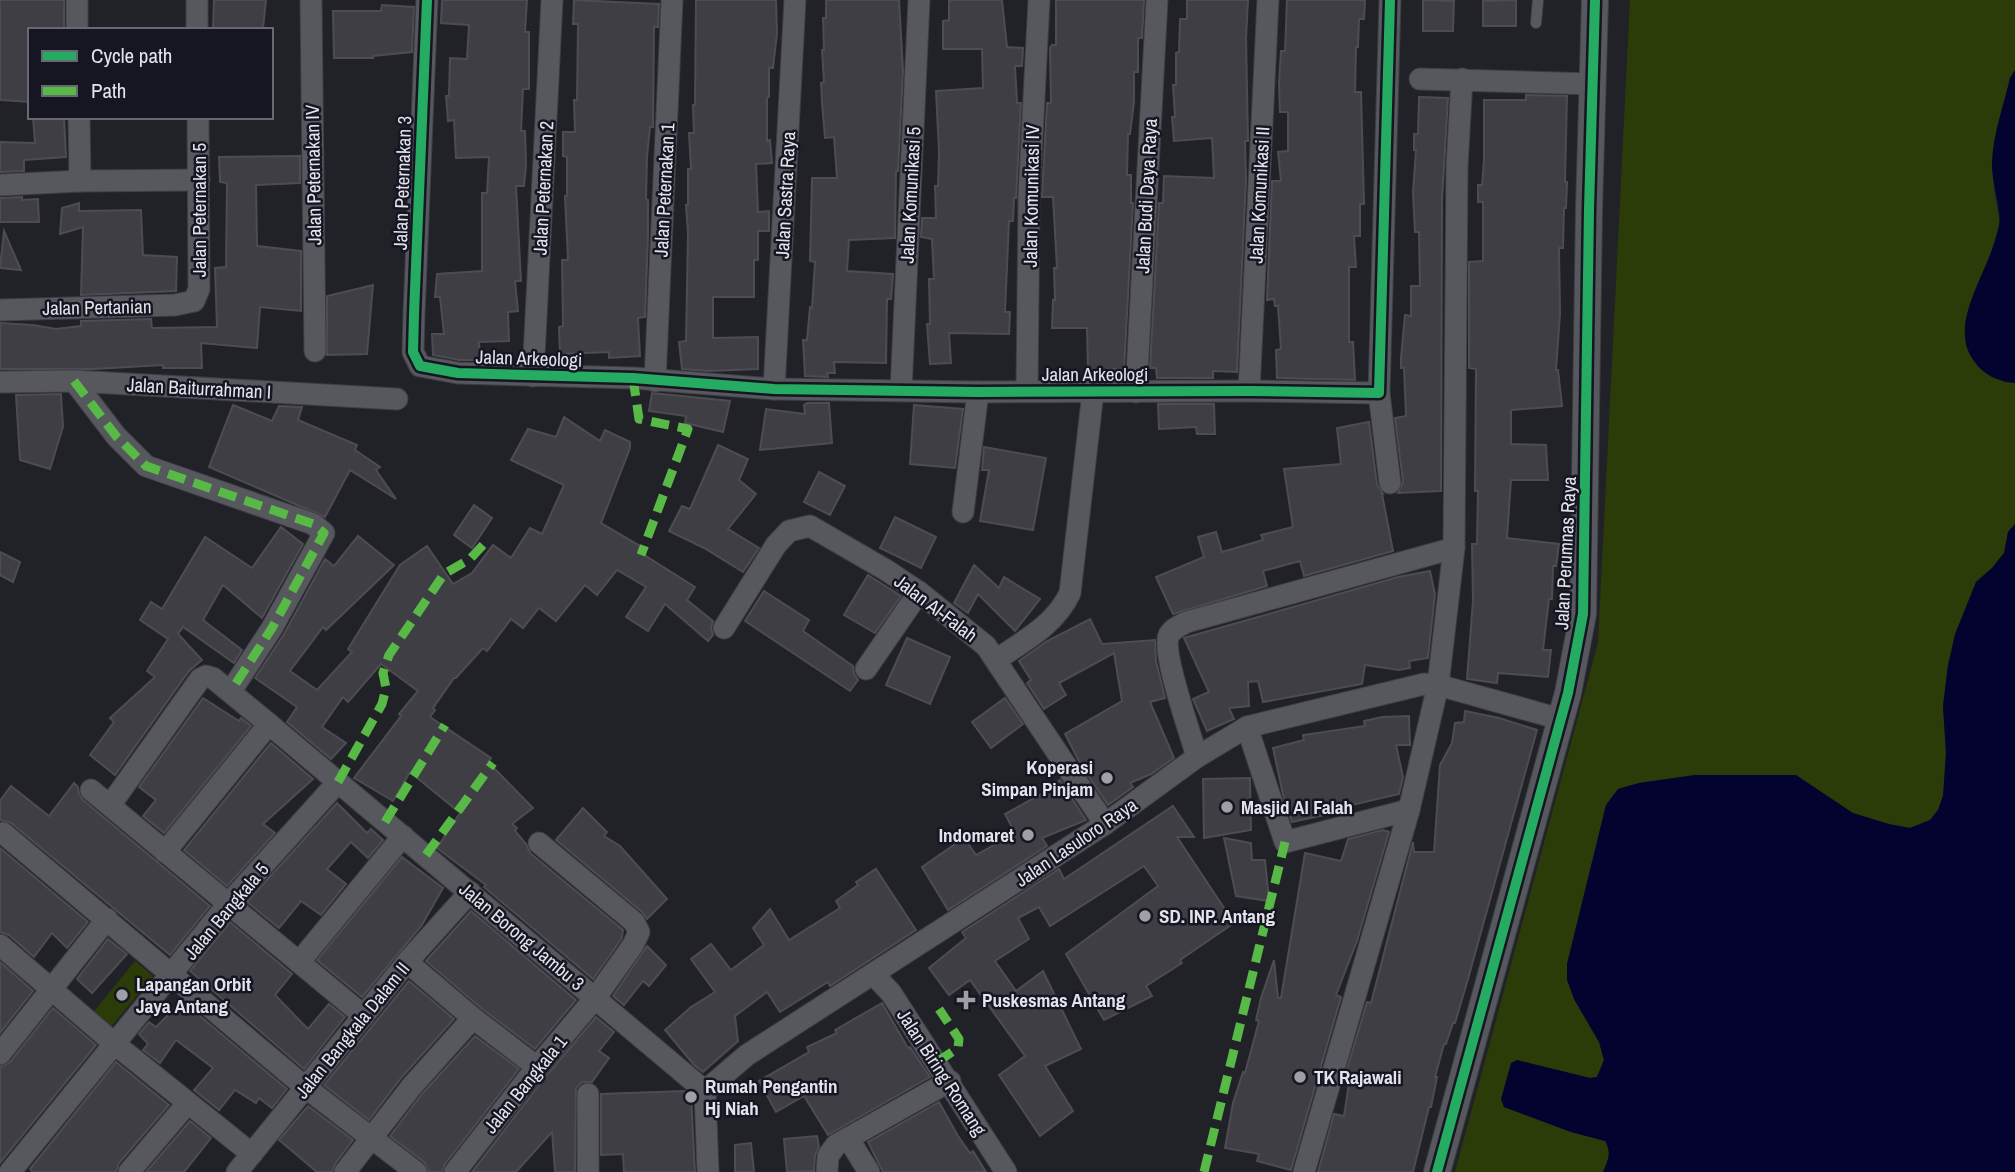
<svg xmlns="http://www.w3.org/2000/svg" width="2015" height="1172" viewBox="0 0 2015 1172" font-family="'Archivo Narrow',sans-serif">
	<rect width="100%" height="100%" fill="#212228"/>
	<g fill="#2b3c08">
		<path d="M1630,0H2015V70L2010,78L1992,161L1994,191L2000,222L1987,265L2003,382L2015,383V524L2008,532L2004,553L1992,568L1976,582L1948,665L1943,706L1946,753L1943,796L1938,810L1930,820L1910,828L1889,824L1852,813L1796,775H1695L1639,783L1618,789L1606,805L1567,964L1574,999L1599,1042L1604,1060L1597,1077L1590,1078L1517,1060L1501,1099L1504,1107L1571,1132L1605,1141C1612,1153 1608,1160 1603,1172H1455L1598,643Z"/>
		<path d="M135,961L153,976L110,1028L92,1014Z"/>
	</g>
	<g fill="#040330">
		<path d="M2015,70V383C1999,382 1983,375 1974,361C1945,323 1993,267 1999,225C2002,210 1991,181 1992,162C1993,134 2004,104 2010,78Z"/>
		<path d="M2015,524V1172H1603C1608,1160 1612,1153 1605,1141L1571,1132L1504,1107L1501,1099L1511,1063L1517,1060L1590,1078L1597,1077L1604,1060L1599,1042L1574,999L1567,980V964L1606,805L1618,789L1639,783L1695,775H1796L1853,813L1889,824L1910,828L1930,820L1938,810L1943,796L1946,753L1943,706L1948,665L1955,634L1976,582L1992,568L2004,553L2008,532Z"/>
	</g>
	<g fill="#3f3e44" stroke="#4d4c52" stroke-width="2">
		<path d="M0,0H64V30H30V102L0,100Z"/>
		<path d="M214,0H266L263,28L213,30Z"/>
		<path d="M442,0H527L525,32H529V89H523L521,131H525L526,165L524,186H516L521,281H515L518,311L508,312L509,341L479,342L480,360H459L433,355L432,334H444L440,297H435L437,274L482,271V193H487L489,157L456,158L454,120L448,121L446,96H449L450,58L467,59L469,25L441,23Z"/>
		<path d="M574,0L659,4L658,27H654L653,127H650L647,157L646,199L648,200V236L645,317L638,318L640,356L609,358V352L560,354L559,327L563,326L562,260H568L565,196H567V157L563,156V132H575L574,100H577L578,24H573Z"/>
		<path d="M696,0H776L777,33L773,68H769V97L767,98V141L770,140L772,163L756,164L758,212L769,211V231H758V260H754V297H713V338L758,337V369L708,371L682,369L679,342L686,341L688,233L686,205H688V169H691L689,133H694L693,105H695Z"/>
		<path d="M826,0H899L903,71L898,171H896L895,238L849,240L847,271L893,274L891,299H887L886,363L834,362L835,373H827L828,377L805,376L803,340H807L810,307L812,308L815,262L810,261L812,178H837L834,137L825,138L822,102L821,83L824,82L822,50H824L823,18H826Z"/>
		<path d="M949,0H1002L1007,47L1023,48L1022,66H1015L1017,103H1021L1016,198H1014L1013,221H1009L1005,312H1010L1009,334L949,333L951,363L930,364L927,324H930L929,279H934L932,239L921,237L922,218H936L935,186H938L939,152L936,91L983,88L982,49H943V21L949,20Z"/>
		<path d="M1056,0H1144L1142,38H1138V72H1134V102L1130,134H1128L1127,175H1131V203H1133L1124,369H1088L1087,328H1052L1053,300H1055L1054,268H1057L1053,197H1042L1047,103H1051L1050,48L1052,45H1056Z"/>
		<path d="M1187,0H1248L1246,38L1248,141H1245L1246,179L1237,372L1213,371V378H1157L1156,368H1150L1159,203H1163L1164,176L1214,178L1212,138L1174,141L1172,117H1175L1173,85H1176V53L1179,52L1180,19H1187Z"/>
		<path d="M1287,0H1365L1364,19H1359L1358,47H1356L1355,92H1361L1364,204H1360V236H1354L1356,267H1349V342H1353L1355,380L1277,378L1276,350L1281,349L1278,306H1275L1274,299L1267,300L1272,181H1281L1278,152L1288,151V112H1280L1279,83L1281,51H1285Z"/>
		<path d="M1423,0L1454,1L1453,31H1423Z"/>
		<path d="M1516,0V26H1483V1Z"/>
		<path d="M382,5L414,7L412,52L373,56V58H334L333,11H381Z"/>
		<path d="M1526,95L1567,96L1565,182H1567L1566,208H1564L1563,248H1559L1560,313L1556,370H1558L1562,406L1511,410V444L1546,445L1548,480H1511L1507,538L1559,544L1556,566H1553L1552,599H1549L1543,650H1551L1548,677L1498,673L1497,683L1467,679L1473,601L1472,544H1477L1478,491H1475L1476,369L1469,368V262L1483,261V202H1478V185H1482L1484,160V100H1526Z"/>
		<path d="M1419,97L1448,98L1442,200L1441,491L1398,493L1403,481L1395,418L1406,416L1404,368H1401V358L1405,315L1411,316V286H1420L1419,232H1415L1413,193L1416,150H1414V134H1418Z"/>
		<path d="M33,117H64L66,157L24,160V171L0,172V142L35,143Z"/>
		<path d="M300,156V183L256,185L257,246L301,251V311L260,307L257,348L201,343L202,368H163V365L94,369H0V323L33,325L56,329L81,326V321L151,319L152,328L217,327L215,268L226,267L227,183L220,182L219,157Z"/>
		<path d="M22,197V200L38,199L39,222H0V198Z"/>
		<path d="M79,203V211L141,210L143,255L177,257L176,291L81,295L83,227L60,234L62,208Z"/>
		<path d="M4,231L21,270L0,268Z"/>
		<path d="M373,285L367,354L327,355V296Z"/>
		<path d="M652,393L730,401L723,432L685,423L686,416L649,411Z"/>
		<path d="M61,394L63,427L50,469L20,460L16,395Z"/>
		<path d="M807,403H829L832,443L760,450L766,409L805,414L804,405Z"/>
		<path d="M1158,404H1214L1215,434H1197L1196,427L1159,429Z"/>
		<path d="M233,405L272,421L279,406L302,407L298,420L357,445L355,450L380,467L376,470L396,499L350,470L325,517L209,467Z"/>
		<path d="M914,405L963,409L955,468L910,464Z"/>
		<path d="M564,417L600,441L605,430L630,442V448L601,523L640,546L638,551L695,587L687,600L713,621L711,628L713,635L708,641L665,604L648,631L626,617L646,587L617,570L597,595L585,585L556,621L539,608L523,628L511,619L487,651L483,648L456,678H454L433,708L435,710L430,717L491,758L488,762L533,808L512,824L517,828L515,831L526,844L530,853L623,930L622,938L593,979L484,887L486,885L437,848L460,813L410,772L393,801L354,778L401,716L399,714L418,691L381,664L348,702L343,697L322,727L346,743L331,759L287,722L297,707L255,678L284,634L325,559L334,566L358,536L394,565L326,630L323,627L290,671L317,690L352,652L348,649L400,565L427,546L453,584L472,573L493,545L511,558L530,528L542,534L564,485L511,460L528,429L556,437Z"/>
		<path d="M1369,422L1377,485L1383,494H1382L1393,551L1304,576L1300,561L1263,571L1267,586L1173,614L1156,577L1204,557L1198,537L1216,532L1222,552L1263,540L1261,535L1293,527L1284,469L1341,464L1337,428Z"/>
		<path d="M718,445L748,459L739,480L756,494L728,529L759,548L743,572L704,548L669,531L682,506L690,509Z"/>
		<path d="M984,447L1046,458L1033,530L980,521L989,470H982Z"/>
		<path d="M819,472L845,486L830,515L804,502Z"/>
		<path d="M474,505L492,518L472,548L454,535Z"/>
		<path d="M895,517L936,537L921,568L880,548Z"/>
		<path d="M281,527L303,544L262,618L223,585L203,620L242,650L234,663L183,627L178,634L202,660L189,671L115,775L90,755L114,722L110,718L155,677L147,671L168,639L140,620L151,602L162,609L205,537L252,568Z"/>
		<path d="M0,552L20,562L13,582L0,575Z"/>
		<path d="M974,565L999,588L1004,577L1040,599L1015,631L978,594L968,613L954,603Z"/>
		<path d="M1430,571L1435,594L1428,658L1409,661L1410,668L1399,670L1365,665L1362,684L1263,702L1258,681L1248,682L1249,706L1229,708L1234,719L1207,731L1193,699L1209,692L1184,638L1398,577Z"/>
		<path d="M868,575L901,596L875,633L844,615Z"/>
		<path d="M764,591L809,620L803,631L853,666L854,674L858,680L850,691L745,621Z"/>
		<path d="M1090,619L1102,644L1155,640L1156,661L1165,698L1150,702L1174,758L1151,774L1130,783L1133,787L1108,805L1081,765L1065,734L1122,701L1114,653L1059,683L1066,695L1044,709L1027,683L1031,680L1019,661L1047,641Z"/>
		<path d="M907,638L950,657L930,704L886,685Z"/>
		<path d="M203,698L239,721L241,718L251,726L164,833L143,816L156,800L139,787Z"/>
		<path d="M1005,698L1023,724L991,748L972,722Z"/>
		<path d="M1465,711L1499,718L1537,730L1468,979L1455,1023H1453L1446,1044H1444L1435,1077H1437L1431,1107H1429L1413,1172H1318L1334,1114L1344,1116L1350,1077L1345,1076L1367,1002L1371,1003L1413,842L1414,852H1434L1440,765L1452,743L1455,723L1464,722Z"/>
		<path d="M1409,716L1410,745H1396L1403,777L1399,794L1326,811L1333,813L1292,822L1283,795L1273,748L1304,740L1303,735L1365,726L1364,721L1382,717Z"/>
		<path d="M271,743L313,779L263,824L275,833L227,886L184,850Z"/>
		<path d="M1250,778L1251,830L1204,838L1203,779Z"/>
		<path d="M1060,780L1086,820L1042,838L1047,846L948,910L922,867L964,838L976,855L1015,833L1005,814L1047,791L1046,788Z"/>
		<path d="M74,783L78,787L79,794L83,800L210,906L170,955L11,823L0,820V801L11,786L49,816Z"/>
		<path d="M337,803L367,833L371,829L383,840L368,858L351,842L327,869L346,884L321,915L301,901L279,928L247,902Z"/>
		<path d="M1173,806L1194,837H1177L1234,923L1180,960L1182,963L1146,986L1152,996L1104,1020L1066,954L1158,886L1144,866L1050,926L1039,907L1018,918L1029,939L995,961L1016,991L1043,971L1081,1049L1045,1066L1073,1111L1040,1136L999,1075L1025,1056L970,980L949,995L929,968L966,938L962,932L1059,869L1064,879Z"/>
		<path d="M583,808L607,832L604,836L620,846L667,899L647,919L642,912L556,840Z"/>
		<path d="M1383,830L1389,832L1357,941L1336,995L1341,997L1291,1170L1257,1161L1259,1154L1225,1148L1233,1103L1243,1072L1245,1073L1259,1021L1256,1020L1261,998L1274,960L1278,998H1281L1305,853L1341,861L1348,839Z"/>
		<path d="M1224,838L1251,843L1252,860H1265L1269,901L1236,896Z"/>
		<path d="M0,848L88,922L67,948L52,933L34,957L9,935L0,932Z"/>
		<path d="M402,857L443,888L422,925L362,997L317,960Z"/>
		<path d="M876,869L916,930L830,986L828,982L780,1012L767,992L735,1016L738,1041L703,1072L694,1065L665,1030L691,1007L715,992L691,959L711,944L731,970L764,945L753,928L770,909L789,940L840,908L836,901L858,885L856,882Z"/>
		<path d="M471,911L576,1000L535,1049L481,1008L426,961Z"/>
		<path d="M230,922L292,974L275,995L308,1029L329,1004L345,1017L304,1069L190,971Z"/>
		<path d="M108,939L127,954L92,993L77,979Z"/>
		<path d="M647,946L666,965L649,986L643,981L624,1005L613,996Z"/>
		<path d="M0,962L33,991L0,1033Z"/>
		<path d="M409,981L454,1019L402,1077L369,1120L324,1085Z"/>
		<path d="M182,1001L287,1089L272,1108L259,1098L256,1103L235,1090L219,1110L194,1090L213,1068L176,1040L160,1063L143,1050L148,1044L139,1034L149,1022L156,1027Z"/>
		<path d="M882,1003L908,1048L910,1047L930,1077L828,1135L804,1096L776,1112L759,1081L809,1052L807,1047L837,1033L835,1030Z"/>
		<path d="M53,1008L96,1045L0,1163V1067L10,1062Z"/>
		<path d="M596,1017L614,1032L599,1051L609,1058L592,1082H582L576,1088L575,1172H555L552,1132L516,1172H472L547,1075Z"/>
		<path d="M475,1036L519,1069L445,1164L442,1172H429L424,1162L390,1136L422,1094Z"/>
		<path d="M116,1062L169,1105L119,1163L116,1172H33L30,1169Z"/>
		<path d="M684,1091L691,1096L695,1172H624L623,1154L601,1155V1094Z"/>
		<path d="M939,1102L958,1136L970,1153L973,1151L986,1172H883L868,1142Z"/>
		<path d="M308,1106L353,1140L335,1164L332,1172H317L279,1140Z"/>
		<path d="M190,1121L211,1138L184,1172H146Z"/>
		<path d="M817,1136L819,1147L815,1155L814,1171L787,1172L784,1139Z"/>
		<path d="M751,1143L754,1172H735V1145Z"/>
	</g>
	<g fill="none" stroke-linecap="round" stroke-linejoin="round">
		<g stroke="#3e3f44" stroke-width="12">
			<path id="service" d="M1536,23L1538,0"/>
		</g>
		<g stroke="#3e3f44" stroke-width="23">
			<g id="minor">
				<path d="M77,0V30"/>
				<path d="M197,0V30"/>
				<path d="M311,0L315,351"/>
				<path d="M427,0L414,314L413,352L420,366L458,373L633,378L774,389L978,392L1249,391L1379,393L1390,0"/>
				<path d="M1420,79L1592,84"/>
				<path d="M79,117L80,181L199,180"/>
				<path d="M0,185L80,181"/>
				<path d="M0,310L175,305L194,301L199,289L198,117"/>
				<path d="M533,376L552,0"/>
				<path d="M74,381L116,436L146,466L313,524L324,533L272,628L231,691"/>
				<path d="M655,381L672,0"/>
				<path d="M0,382L74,381L397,399"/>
				<path d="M774,389L795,0"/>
				<path d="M901,390L919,0"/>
				<path d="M1027,391L1029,196L1039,0"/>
				<path d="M1249,391L1268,0"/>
				<path d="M1136,392L1157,0"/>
				<path d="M1379,393L1390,483"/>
				<path d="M963,512L978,392"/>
				<path d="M724,628L776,545L789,531L810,526L886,570L919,592L986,646L1105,824"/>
				<path d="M996,660C1025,640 1055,625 1070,593L1093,392"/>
				<path d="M866,669L919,592"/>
				<path d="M1247,727L1285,842L1409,810"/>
				<path d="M1197,757C1191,735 1161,652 1169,635C1173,628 1181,625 1187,622L1454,548"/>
				<path d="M91,790L364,1016"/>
				<path d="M111,804L200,679L206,676L213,678L269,724"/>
				<path d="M3,833L305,1087L416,1172"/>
				<path d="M165,852L269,724L705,1091"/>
				<path d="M0,945L116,1045L252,1154"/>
				<path d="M300,961L403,836"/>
				<path d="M407,962L473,1018L537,1067"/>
				<path d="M874,975L891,993L1006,1172"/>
				<path d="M0,1054L107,919"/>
				<path d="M588,1094V1172"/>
				<path d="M848,1138L869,1172"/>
				<path d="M10,1172L229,903L338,782"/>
				<path d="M129,1172L187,1104"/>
				<path d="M237,1172L407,962L470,892"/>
				<path d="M345,1172L412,1086L473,1018"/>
				<path d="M455,1172L537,1067L596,997L633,945L639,932L634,922L539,843"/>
				<path d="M708,1172L705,1091L747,1055L1105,824L1197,757L1247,727L1424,684L1438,685L1560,719"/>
				<path d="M827,1172L828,1156L836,1145L950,1081"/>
				<path d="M1304,1172L1409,810L1438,685L1454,548L1457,166L1462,79"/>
			</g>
		</g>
		<g stroke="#3e3f44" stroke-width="28">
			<path id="tertiary" d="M1437,1172L1568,693L1583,614L1589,209L1595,0"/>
		</g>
		<use href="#service" stroke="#57585e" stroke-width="10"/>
		<use href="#minor" stroke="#57585e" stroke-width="21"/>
		<use href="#tertiary" stroke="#57585e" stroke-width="26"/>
		<g stroke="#58b947" stroke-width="9" stroke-dasharray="18 9" stroke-linecap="butt">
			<path d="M633,378L639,419L688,429L641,555"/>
			<path d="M74,381L116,436L146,466L313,524L324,533L272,628L231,691"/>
			<path d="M338,782L382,704L386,688L383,673L389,655L444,574L470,559L483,545"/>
			<path d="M385,822L445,725"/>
			<path d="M426,855L493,763"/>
			<path d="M937,1062L958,1048L959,1039L939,1009"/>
			<path d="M1204,1172L1285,842"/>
		</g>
		<g stroke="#151621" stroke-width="15">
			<g id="cycleway">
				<path d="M427,0L414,314L413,352L420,366L458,373L633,378L774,389L978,392L1249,391L1379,393L1390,0"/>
				<path d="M1437,1172L1568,693L1583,614L1589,209L1595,0"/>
			</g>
		</g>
		<use href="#cycleway" stroke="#26ab63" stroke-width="10"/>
	</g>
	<g fill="#9e9fa7" stroke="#151621" stroke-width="2.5">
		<circle cx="1107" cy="778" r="7"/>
		<circle cx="1227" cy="807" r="7"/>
		<circle cx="1028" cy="835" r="7"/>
		<circle cx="1145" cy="916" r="7"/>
		<circle cx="122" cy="995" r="7"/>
		<path d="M962.5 989.5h7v7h7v7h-7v7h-7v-7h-7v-7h7z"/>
		<circle cx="1300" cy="1077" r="7"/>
		<circle cx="691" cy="1097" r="7"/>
	</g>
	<g text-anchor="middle" stroke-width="5" stroke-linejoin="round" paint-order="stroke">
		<g font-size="19" fill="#e2e3ec" stroke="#151621">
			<text transform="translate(313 175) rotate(-91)" y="7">Jalan Peternakan IV</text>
			<text transform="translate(402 183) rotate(-88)" y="7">Jalan Peternakan 3</text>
			<text transform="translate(543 188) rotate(-87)" y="7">Jalan Peternakan 2</text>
			<text transform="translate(664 190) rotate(-87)" y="7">Jalan Peternakan 1</text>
			<text transform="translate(785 195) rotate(-87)" y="7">Jalan Sastra Raya</text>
			<text transform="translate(910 195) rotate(-87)" y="7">Jalan Komunikasi 5</text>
			<text transform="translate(1259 195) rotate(-87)" y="7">Jalan Komunikasi II</text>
			<text transform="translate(1031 196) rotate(-89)" y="7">Jalan Komunikasi IV</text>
			<text transform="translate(1146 196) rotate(-87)" y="7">Jalan Budi Daya Raya</text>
			<text transform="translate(199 210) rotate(-90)" y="7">Jalan Peternakan 5</text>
			<text transform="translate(97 307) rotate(-1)" y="7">Jalan Pertanian</text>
			<text transform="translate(529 358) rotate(2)" y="7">Jalan Arkeologi</text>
			<text x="1095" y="381">Jalan Arkeologi</text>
			<text transform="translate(199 388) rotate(3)" y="7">Jalan Baiturrahman I</text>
			<text transform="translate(1565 553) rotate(-87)" y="7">Jalan Perumnas Raya</text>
			<text transform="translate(936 608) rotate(37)" y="7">Jalan Al-Falah</text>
			<text transform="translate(1076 842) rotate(-34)" y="7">Jalan Lasuloro Raya</text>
			<text transform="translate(226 911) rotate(-50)" y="7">Jalan Bangkala 5</text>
			<text transform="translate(522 936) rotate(40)" y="7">Jalan Borong Jambu 3</text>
			<text transform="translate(352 1030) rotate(-51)" y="7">Jalan Bangkala Dalam II</text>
			<text transform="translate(942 1072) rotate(57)" y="7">Jalan Biring Romang</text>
			<text transform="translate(525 1084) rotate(-51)" y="7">Jalan Bangkala 1</text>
		</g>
		<g font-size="19" font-weight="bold" fill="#e2e3ec" stroke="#151621" text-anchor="start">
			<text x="1093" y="774" text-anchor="end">Koperasi<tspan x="1093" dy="22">Simpan Pinjam</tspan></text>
			<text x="1241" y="814">Masjid Al Falah</text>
			<text x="1014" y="842" text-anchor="end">Indomaret</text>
			<text x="1159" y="923">SD. INP. Antang</text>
			<text x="136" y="991">Lapangan Orbit<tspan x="136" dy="22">Jaya Antang</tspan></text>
			<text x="982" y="1007">Puskesmas Antang</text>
			<text x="1314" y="1084">TK Rajawali</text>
			<text x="705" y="1093">Rumah Pengantin<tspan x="705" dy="22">Hj Niah</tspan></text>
		</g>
	</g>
	<rect x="28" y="28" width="245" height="91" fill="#151621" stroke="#676872" stroke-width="2"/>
	<rect x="42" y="51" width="35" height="10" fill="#26ab63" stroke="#676872" stroke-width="2"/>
	<text x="91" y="63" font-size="21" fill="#e2e3ec">Cycle path</text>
	<rect x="42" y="86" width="35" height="10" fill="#58b947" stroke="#676872" stroke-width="2"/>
	<text x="91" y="98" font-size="21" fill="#e2e3ec">Path</text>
</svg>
